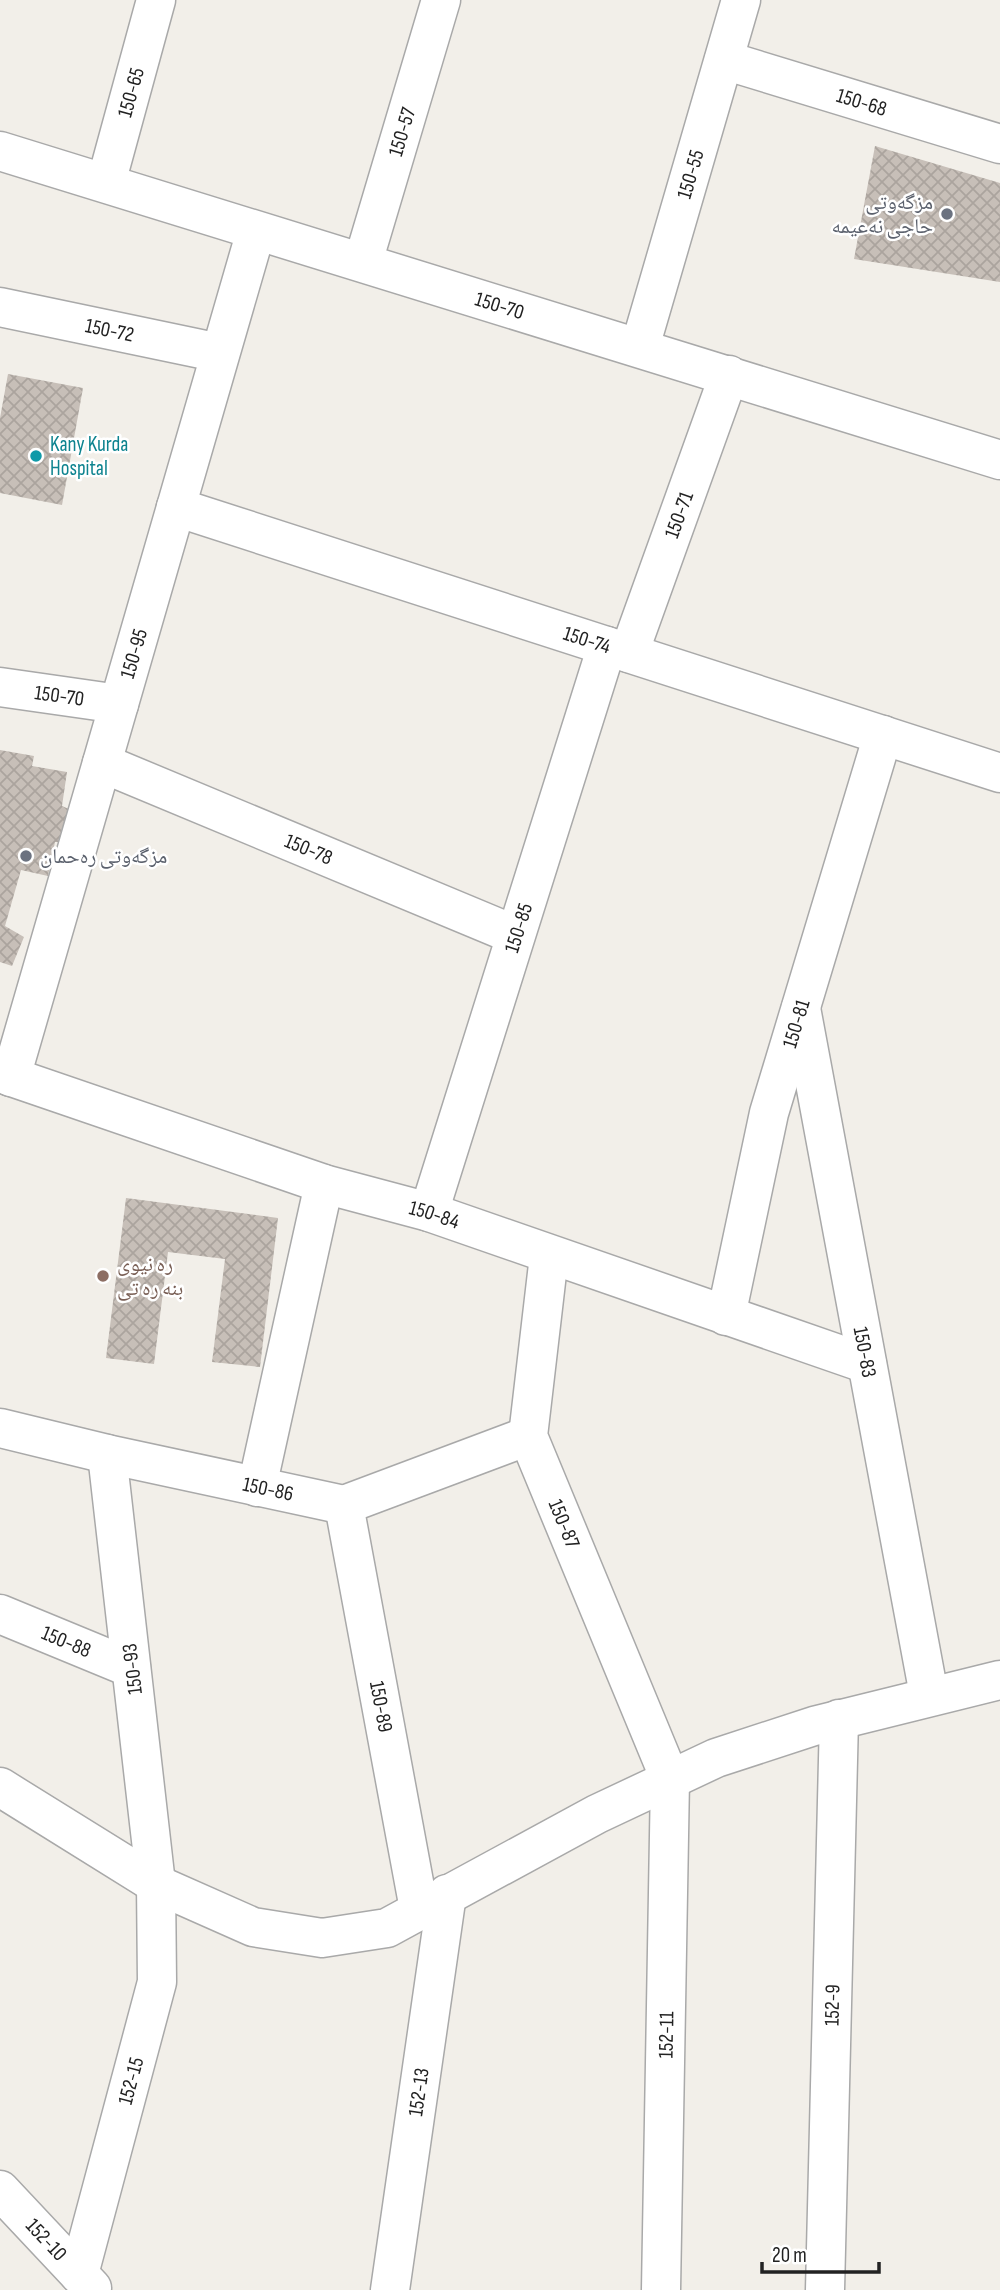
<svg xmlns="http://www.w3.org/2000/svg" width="1000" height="2290" viewBox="0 0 1000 2290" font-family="'Sofia Sans Condensed','Noto Naskh Arabic',sans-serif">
	<defs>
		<pattern id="building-cross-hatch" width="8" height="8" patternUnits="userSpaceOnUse" patternTransform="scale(1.75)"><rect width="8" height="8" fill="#c7bfb8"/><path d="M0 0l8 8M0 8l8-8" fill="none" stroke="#aba49e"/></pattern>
	</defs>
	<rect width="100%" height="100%" fill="#f2efe9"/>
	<g fill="url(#building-cross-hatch)">
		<path d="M875,146L1000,183V282L854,259Z"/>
		<path d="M8,374L83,388L62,505L0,493V418Z"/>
		<path d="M0,750L34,756L32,766L67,772L62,806L71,810L64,842H55L48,876L21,870L5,926L24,937L12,966L0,962Z"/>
		<path d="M126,1198L278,1218L260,1367L212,1362L225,1259L168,1252L154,1364L106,1358Z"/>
	</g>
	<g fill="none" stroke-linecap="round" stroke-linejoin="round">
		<g stroke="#a9a9a9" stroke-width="41">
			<g id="minor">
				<path id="s1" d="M724,60L1000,144"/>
				<path id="s2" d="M0,151L1000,460"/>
				<path id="s3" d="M106,183L156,0"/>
				<path id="s4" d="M363,262L441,0"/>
				<path id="s5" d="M0,307L220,353"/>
				<path id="s6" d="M640,347L741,0"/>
				<path id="s7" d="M176,507L1000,773"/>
				<path id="s8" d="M629,653L729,375"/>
				<path id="s9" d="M0,687L119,704"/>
				<path id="s10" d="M102,763L515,935"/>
				<path id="s11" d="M801,1008L929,1695"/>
				<path id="s12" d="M0,1073L324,1184L429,1212L867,1364"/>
				<path id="s13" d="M11,1077L256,231"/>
				<path id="s14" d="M429,1212L607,646"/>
				<path id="s15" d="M549,1256L528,1436L670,1779L661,2290"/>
				<path id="s16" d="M726,1316L769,1113L883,735"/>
				<path id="s17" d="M0,1428L107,1454L344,1505L528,1436"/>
				<path d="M257,1487L324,1184"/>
				<path id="s18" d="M344,1505L419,1909"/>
				<path id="s19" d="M0,1614L131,1668"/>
				<path d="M0,1787L156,1884L253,1927L322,1938L387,1928L597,1814L716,1758L814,1726L1000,1680"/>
				<path id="s20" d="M0,2190L92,2288"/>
				<path id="s21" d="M79,2274L157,1982L156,1884L107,1454"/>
				<path id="s22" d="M390,2290L447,1894"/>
				<path id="s23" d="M825,2290L839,1719"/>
			</g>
		</g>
		<use href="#minor" stroke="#fff" stroke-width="38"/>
	</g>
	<g fill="#6b7280" stroke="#fff" stroke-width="2.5">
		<circle cx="947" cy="214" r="7"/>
		<circle cx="26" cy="856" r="7"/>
	</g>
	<circle fill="#0f9aa8" stroke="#fff" stroke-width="2.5" cx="36" cy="456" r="7"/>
	<circle fill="#8d6e63" stroke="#fff" stroke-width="2.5" cx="103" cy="1276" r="7"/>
	<g text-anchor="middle" stroke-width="5" stroke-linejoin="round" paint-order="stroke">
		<g font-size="21" fill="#222" stroke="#fff">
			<text dy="7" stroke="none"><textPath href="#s3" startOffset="94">150-65</textPath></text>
			<text dy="7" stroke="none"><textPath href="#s1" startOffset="144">150-68</textPath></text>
			<text dy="7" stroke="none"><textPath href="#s4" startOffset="136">150-57</textPath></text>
			<text dy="7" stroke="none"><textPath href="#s6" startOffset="180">150-55</textPath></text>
			<text dy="7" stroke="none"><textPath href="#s2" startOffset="523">150-70</textPath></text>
			<text dy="7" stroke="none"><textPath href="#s5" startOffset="112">150-72</textPath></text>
			<text dy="7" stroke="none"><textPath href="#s8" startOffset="147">150-71</textPath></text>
			<text dy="7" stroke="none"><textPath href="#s7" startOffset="432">150-74</textPath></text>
			<text dy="7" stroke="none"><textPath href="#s13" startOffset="441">150-95</textPath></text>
			<text dy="7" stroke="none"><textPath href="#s9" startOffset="60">150-70</textPath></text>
			<text dy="7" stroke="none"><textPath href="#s10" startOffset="224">150-78</textPath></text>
			<text dy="7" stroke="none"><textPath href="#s14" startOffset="298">150-85</textPath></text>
			<text dy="7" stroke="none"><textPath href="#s16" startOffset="301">150-81</textPath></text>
			<text dy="7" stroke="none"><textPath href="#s12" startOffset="457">150-84</textPath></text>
			<text dy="7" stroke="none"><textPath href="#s11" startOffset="350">150-83</textPath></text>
			<text dy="7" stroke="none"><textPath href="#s17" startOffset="275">150-86</textPath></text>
			<text dy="7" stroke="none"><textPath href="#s15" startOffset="276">150-87</textPath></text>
			<text dy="7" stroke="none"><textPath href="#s19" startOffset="72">150-88</textPath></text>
			<text transform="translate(132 1669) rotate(-97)" y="7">150-93</text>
			<text dy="7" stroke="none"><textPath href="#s18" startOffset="205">150-89</textPath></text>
			<text dy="7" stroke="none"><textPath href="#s23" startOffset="285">152-9</textPath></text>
			<text transform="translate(666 2035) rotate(-89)" y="7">152-11</text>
			<text dy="7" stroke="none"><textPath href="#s21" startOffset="200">152-15</textPath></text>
			<text dy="7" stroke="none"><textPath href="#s22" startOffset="200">152-13</textPath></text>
			<text dy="7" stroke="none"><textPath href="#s20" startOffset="68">152-10</textPath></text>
		</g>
		<g font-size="21" fill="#5b616d" stroke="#fff" text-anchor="end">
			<text x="933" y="209">مزگەوتی<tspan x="933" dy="24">حاجی نەعیمە</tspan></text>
			<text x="40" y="863" text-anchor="start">مزگەوتی رەحمان</text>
		</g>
		<g font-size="21" fill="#0d838f" stroke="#fff" text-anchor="start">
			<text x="50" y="451">Kany Kurda<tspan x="50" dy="24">Hospital</tspan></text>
		</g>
		<g font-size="21" fill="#785e54" stroke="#fff" text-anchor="start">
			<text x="117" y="1271">ره نیوی<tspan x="117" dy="24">بنه ره تی</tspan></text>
		</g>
	</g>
	<path d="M762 2262v10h117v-10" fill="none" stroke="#222222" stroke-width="3.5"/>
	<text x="772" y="2262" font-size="21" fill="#222222" stroke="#ffffff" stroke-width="5" paint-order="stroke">20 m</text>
</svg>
